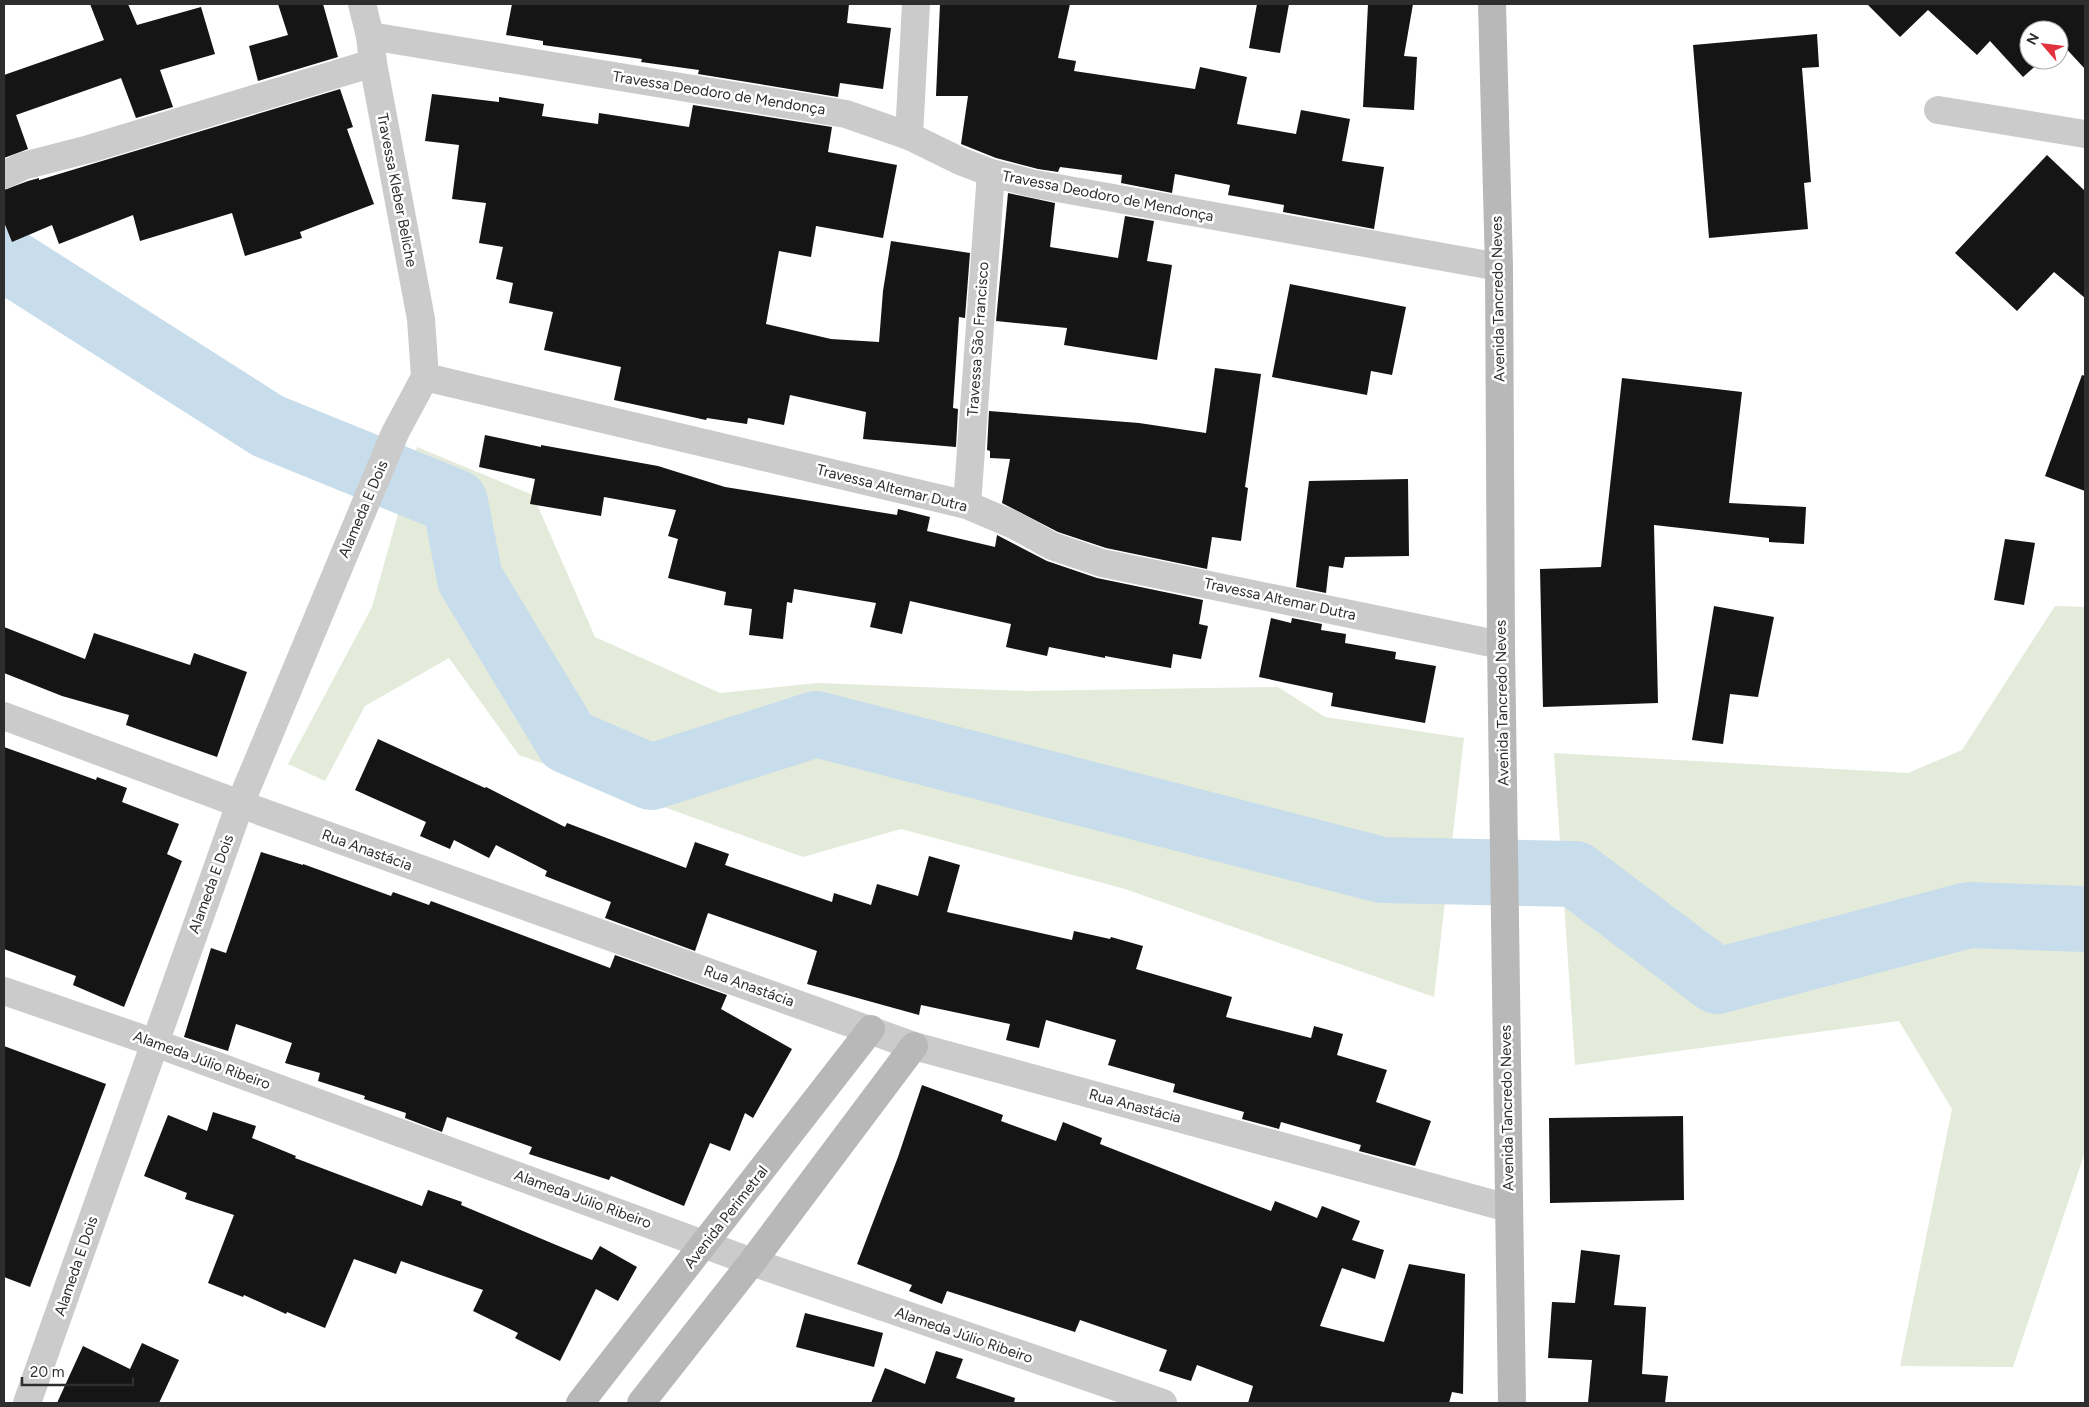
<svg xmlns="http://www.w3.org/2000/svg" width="2089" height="1407" viewBox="0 0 2089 1407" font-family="Figtree,sans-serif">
	<rect width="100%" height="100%" fill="#fff"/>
	<g fill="#e4ebdb">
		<path d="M417,447L533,495L595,637L720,693L817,683L1026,691L1278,687L1325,717L1464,738L1434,997L1125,889L901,829L803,857L519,755L449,658L365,706L325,781L288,764L372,607Z"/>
		<path d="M2055,606L2085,607V1152L2013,1367L1900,1366L1952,1109L1899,1021L1575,1065L1554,753L1908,773L1962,750Z"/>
	</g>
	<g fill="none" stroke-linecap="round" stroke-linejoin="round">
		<path stroke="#c8ddeb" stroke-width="66" d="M4,258L268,426L455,502L470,579L568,741L651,777L816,724L1382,870L1575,874L1717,981L1969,915L2085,919"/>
	</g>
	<g fill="#151515">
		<path d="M90,4H128L137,25L201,7L215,54L160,70L173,107L136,118L121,78L16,115L28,149L4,158V75L104,40Z"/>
		<path d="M278,4H323L338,57L258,81L249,46L288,35Z"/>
		<path d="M512,4H849L847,23L891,28L883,89L840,83L838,97L698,74L699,70L641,62L642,59L543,45V41L506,35Z"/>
		<path d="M940,4H1070L1058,58L1076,61L1074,71L1195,89L1200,67L1247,77L1237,124L1296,134L1301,110L1350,119L1342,161L1384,167L1374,229L1283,212L1284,205L1228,195L1230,185L1175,174L1172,193L1121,183L1122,175L1060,167L1058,172L1038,169L996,158L961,144L968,96H936Z"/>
		<path d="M1257,4H1289L1280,53L1249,48Z"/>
		<path d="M1368,4H1413L1404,56L1417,57L1414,110L1363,107Z"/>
		<path d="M1867,4H2085V69L2061,43L2059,44V30H2029V60H2042L2023,77L1990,41L1977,55L1928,10L1900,37Z"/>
		<path d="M1817,34L1819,67L1802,68L1811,182L1804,183L1808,229L1709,238L1693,45Z"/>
		<path d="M340,89L353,127L347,129L374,204L300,232L302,238L245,256L232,213L140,241L133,215L59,244L52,225L12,242L4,222V190L28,181L39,178V180Z"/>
		<path d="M432,94L499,102V97L544,104L542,116L598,124L599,113L689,127L693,105L832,127L828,152L897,165L883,238L816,226L811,257L779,251L766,324L831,339L879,342L883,291L891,241L970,253L965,318L959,317L953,408L958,409L956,447L863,439L866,412L790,395L784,425L748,418L747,424L707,418L706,420L614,400L621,367L544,350L553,312L509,303L513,283L496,279L503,247L479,243L486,203L452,199L459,145L425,141Z"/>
		<path d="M2047,155L2085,191V298L2054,272L2017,311L1955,253Z"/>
		<path d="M1008,193L1055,203L1050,247L1118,258L1125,216L1154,221L1147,261L1172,265L1157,360L1064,345L1067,328L996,321Z"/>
		<path d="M1290,284L1406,307L1392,375L1371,371L1367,395L1272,377Z"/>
		<path d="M1215,368L1261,374L1245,487L1248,488L1241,541L1212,537L1207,569L1106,548L1058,532L1002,503L1010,459L990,458V451L987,450L989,411L1139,423L1206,433Z"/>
		<path d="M2082,375L2085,376V491L2045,476Z"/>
		<path d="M1622,378L1742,392L1729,503L1806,507L1804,544L1769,542V538L1654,525L1658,703L1543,707L1540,569L1601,567Z"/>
		<path d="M485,435L541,447V445L658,466L725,487L897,515L898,509L930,517L927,531L995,547L997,535L1047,561L1097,578L1203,600L1199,624L1208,626L1201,659L1173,654L1171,668L1105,656V658L1049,647L1047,656L1006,647L1011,624L910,601L902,634L870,627L876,603L794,589L792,603L787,602L783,639L749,635L752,609L724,605L726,592L668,578L678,539L668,536L676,510L604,497L601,516L530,504L535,479L479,467Z"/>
		<path d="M1408,479L1409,556L1345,557L1343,568L1329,566L1326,593L1296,587L1309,481Z"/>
		<path d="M2005,539L2035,543L2024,605L1994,600Z"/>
		<path d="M1714,606L1774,617L1758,697L1730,694L1723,744L1692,740Z"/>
		<path d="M1271,618L1291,623L1292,618L1322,624L1321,630L1346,634L1345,643L1396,652L1395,659L1436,666L1425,723L1331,706L1333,693L1259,677Z"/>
		<path d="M4,627L85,659L94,633L190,665L194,653L247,672L217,757L126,725L129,715L62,696L4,673Z"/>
		<path d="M378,739L485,788L486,787L565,827L567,823L686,868L695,842L729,854L725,865L832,902L834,893L871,905L877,884L918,896L929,856L960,865L947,912L1072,940L1074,931L1110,939L1111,937L1143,946L1136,969L1232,997L1226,1017L1311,1038L1314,1026L1343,1034L1337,1055L1387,1070L1376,1102L1431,1121L1415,1166L1359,1151L1361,1145L1281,1122L1279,1129L1242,1119L1244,1112L1173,1092L1175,1084L1108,1065L1116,1040L1046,1020L1039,1048L1006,1040L1010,1024L921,1005L919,1015L807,984L817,951L708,913L695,951L605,918L611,902L545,876L547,871L496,845L489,858L454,840L450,849L420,836L426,822L355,790Z"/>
		<path d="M4,747L96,780L97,777L127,788L122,802L179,824L167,854L182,861L124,1007L73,985L76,976L4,949Z"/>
		<path d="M261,852L303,865V864L391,896L393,892L429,905L431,901L610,968L615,955L727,995L721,1009L792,1049L753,1118L745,1113L730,1151L710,1143L684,1206L611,1176L609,1180L529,1154L532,1147L447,1117L442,1132L405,1118L406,1113L364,1099L365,1096L318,1081L320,1073L285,1063L292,1043L236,1024L228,1051L184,1037L211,948L226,953Z"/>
		<path d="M4,1046L106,1084L30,1287L4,1277Z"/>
		<path d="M922,1085L1003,1115L1001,1121L1056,1141L1063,1122L1102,1138L1100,1144L1271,1211L1275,1201L1317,1218L1322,1206L1360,1221L1352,1240L1384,1250L1375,1279L1342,1268L1320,1326L1384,1342L1409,1264L1465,1274L1463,1394L1452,1392L1449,1403H1248L1253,1386L1197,1365L1191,1381L1159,1371L1167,1350L1080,1320L1075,1332L947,1291L942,1304L909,1291L912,1285L857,1264L898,1157Z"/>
		<path d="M213,1112L256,1126L252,1138L296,1156L295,1158L422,1206L428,1190L462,1202L461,1205L592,1260L600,1246L637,1267L618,1301L596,1289L560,1361L515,1338L518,1333L473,1311L483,1290L401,1261L396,1274L354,1259L325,1328L287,1312L286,1314L244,1295L243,1297L208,1283L234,1215L185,1199L187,1193L144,1176L168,1115L207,1131Z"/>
		<path d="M1683,1116L1684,1200L1550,1203L1549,1118Z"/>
		<path d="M1581,1250L1620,1255L1614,1305L1646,1307L1642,1374L1668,1376L1665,1403H1588L1592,1360L1548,1358L1552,1302L1575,1303Z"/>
		<path d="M805,1313L883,1333L874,1367L796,1347Z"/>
		<path d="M142,1343L179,1360L159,1403H57L83,1346L130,1369Z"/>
		<path d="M936,1351L963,1359L956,1378L1015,1398L1014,1403H871L885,1368L925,1384Z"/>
	</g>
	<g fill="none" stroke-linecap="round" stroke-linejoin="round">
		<g stroke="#cbcbcb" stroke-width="28">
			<path d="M362,4L370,36L373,63L421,319L425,377"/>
			<path d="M370,36L846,114L909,136L960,161L991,173L1035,184L1499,267"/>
			<path d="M1938,110L2085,134"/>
			<path d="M909,136L916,4"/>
			<path d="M4,175L23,166L89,149L373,63"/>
			<path d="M425,377L967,505L1014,525L1052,546L1102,563L1501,645"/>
			<path d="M967,505L991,173"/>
			<path d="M4,716L240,804L914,1046L1508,1208"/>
			<path d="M4,991L155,1043L752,1262L1163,1403"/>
			<path d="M27,1403L240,804L395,433L425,377"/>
		</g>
		<g stroke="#b8b8b8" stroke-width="28">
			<path d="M1492,4L1499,267L1501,645L1512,1403"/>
			<path d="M580,1403L871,1029"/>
			<path d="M641,1403L752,1262L914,1046"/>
		</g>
	</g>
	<g text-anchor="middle" stroke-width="5" stroke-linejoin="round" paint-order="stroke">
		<g font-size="15" fill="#2e2e2e" stroke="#fff">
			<text transform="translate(719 93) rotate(9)" y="5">Travessa Deodoro de Mendonça</text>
			<text transform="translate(397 190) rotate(79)" y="5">Travessa Kleber Beliche</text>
			<text transform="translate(1108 196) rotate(11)" y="5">Travessa Deodoro de Mendonça</text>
			<text transform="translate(1498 299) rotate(-91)" y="5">Avenida Tancredo Neves</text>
			<text transform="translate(978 339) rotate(-86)" y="5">Travessa São Francisco</text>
			<text transform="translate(892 488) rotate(14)" y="5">Travessa Altemar Dutra</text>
			<text transform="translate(363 509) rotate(-67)" y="5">Alameda E Dois</text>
			<text transform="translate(1280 599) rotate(12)" y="5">Travessa Altemar Dutra</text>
			<text transform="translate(1502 703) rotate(-91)" y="5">Avenida Tancredo Neves</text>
			<text transform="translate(367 850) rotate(20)" y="5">Rua Anastácia</text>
			<text transform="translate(211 884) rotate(-70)" y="5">Alameda E Dois</text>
			<text transform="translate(749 986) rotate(20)" y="5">Rua Anastácia</text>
			<text transform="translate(202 1060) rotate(20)" y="5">Alameda Júlio Ribeiro</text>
			<text transform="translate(1135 1106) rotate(15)" y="5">Rua Anastácia</text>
			<text transform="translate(1507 1108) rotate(-91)" y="5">Avenida Tancredo Neves</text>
			<text transform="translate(583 1199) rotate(20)" y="5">Alameda Júlio Ribeiro</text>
			<text transform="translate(726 1217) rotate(-52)" y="5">Avenida Perimetral</text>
			<text transform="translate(76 1266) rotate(-71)" y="5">Alameda E Dois</text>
			<text transform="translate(964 1335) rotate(19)" y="5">Alameda Júlio Ribeiro</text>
		</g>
	</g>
	<rect width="2089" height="1407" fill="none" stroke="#2e2e2e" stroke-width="10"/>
	<g transform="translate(2044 45) rotate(298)"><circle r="24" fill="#ffffff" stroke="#ababab"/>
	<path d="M0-4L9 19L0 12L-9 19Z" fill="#e2323e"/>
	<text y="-8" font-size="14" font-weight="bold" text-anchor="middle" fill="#2e2e2e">N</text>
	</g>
	<path d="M22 1377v8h111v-8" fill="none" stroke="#2e2e2e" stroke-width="2.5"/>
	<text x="30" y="1377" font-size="15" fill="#2e2e2e" stroke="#ffffff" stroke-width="4" paint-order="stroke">20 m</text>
</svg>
